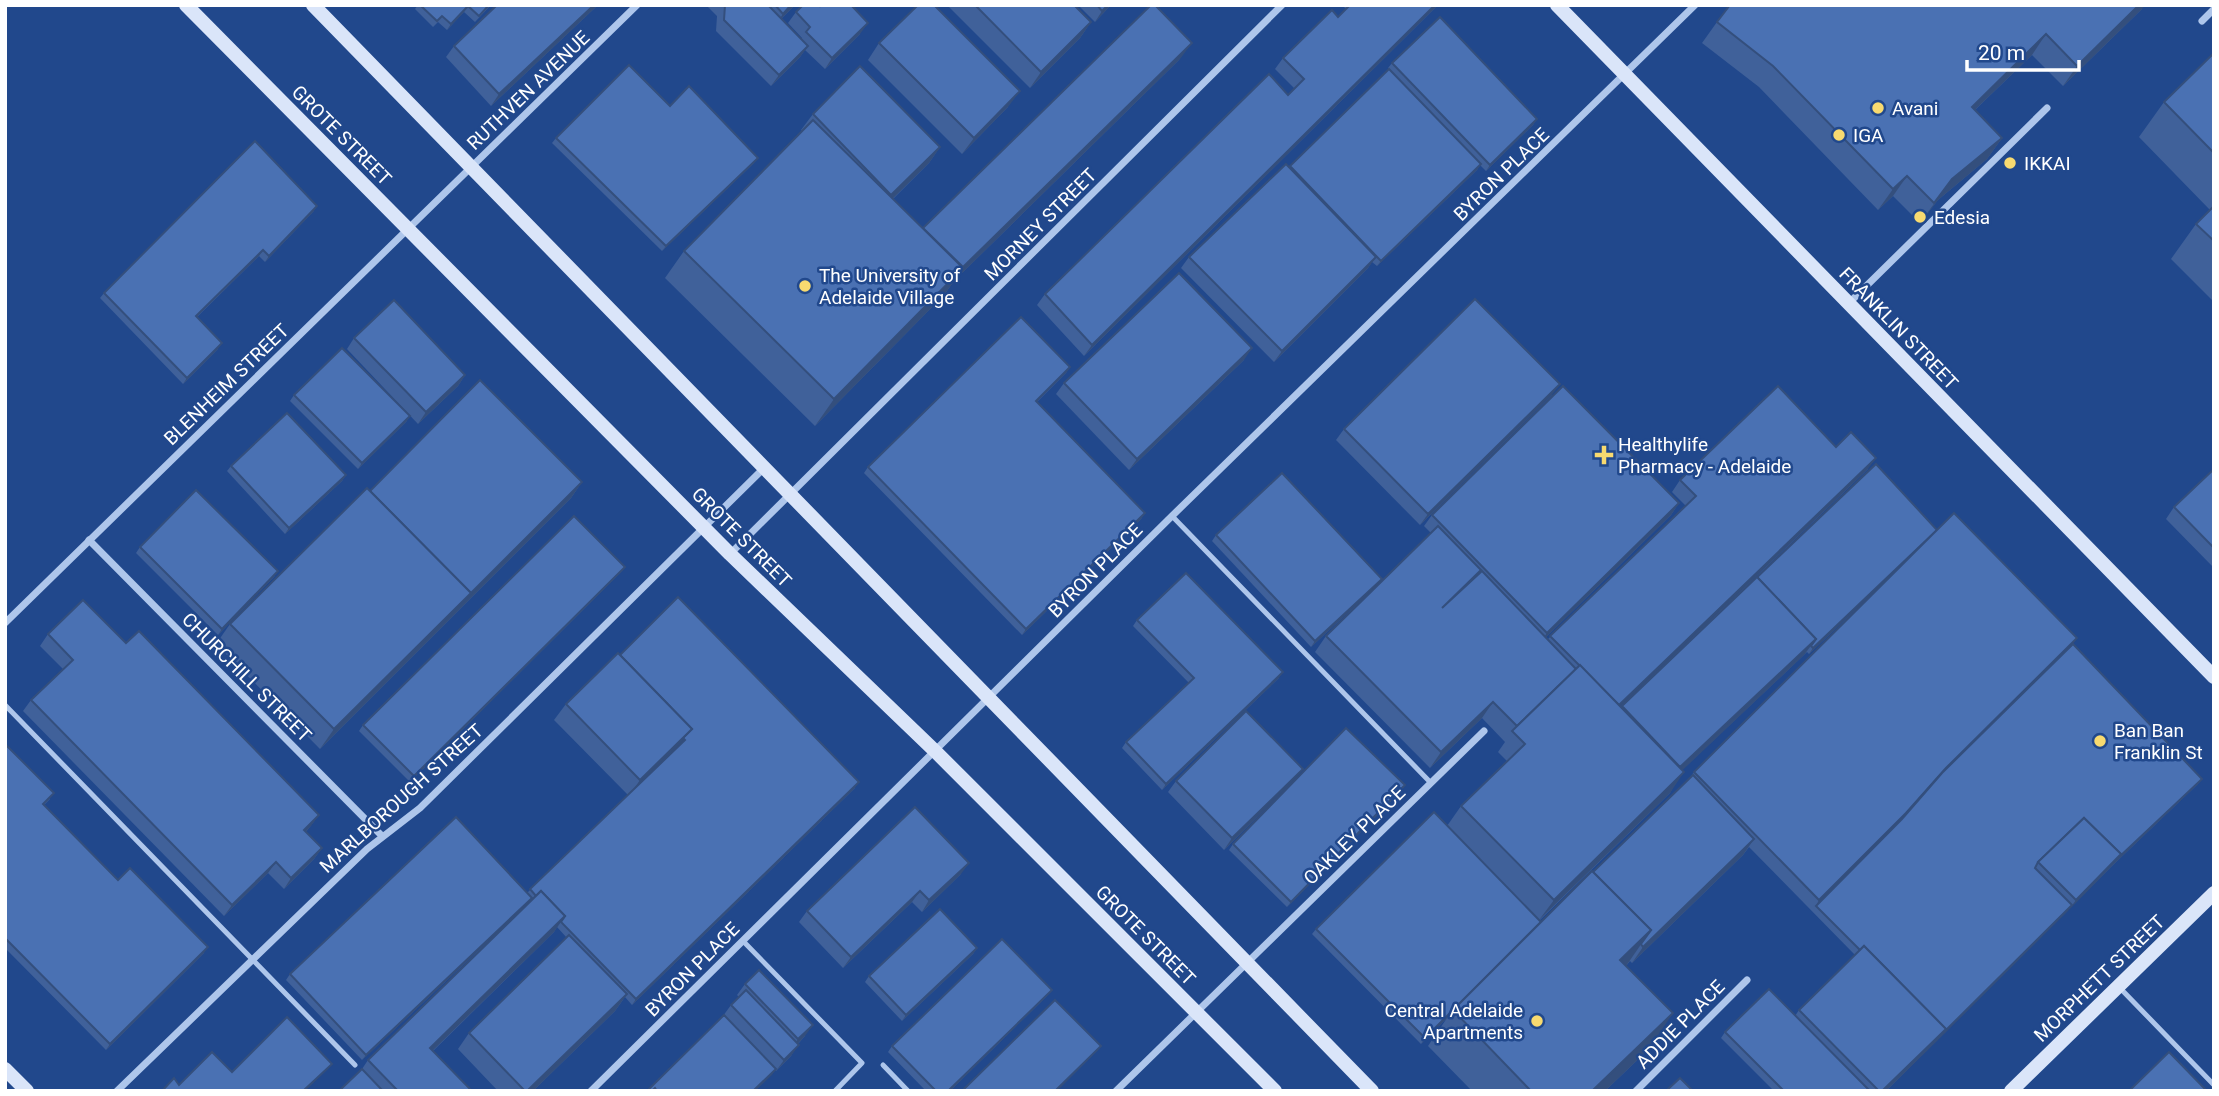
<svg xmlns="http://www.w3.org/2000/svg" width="2219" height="1096" viewBox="0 0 2219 1096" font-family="Roboto,sans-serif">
	<rect width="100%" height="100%" fill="#21488c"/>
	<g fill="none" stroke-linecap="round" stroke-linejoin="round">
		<g stroke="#aec6eb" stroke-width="5">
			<path d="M1172,516L1431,783"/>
			<path d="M5,705L355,1065"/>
			<path d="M743,941L862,1063L835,1091"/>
			<path d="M2119,987L2214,1085"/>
			<path d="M883,1065L908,1091"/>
		</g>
		<g stroke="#aec6eb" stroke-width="7">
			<path d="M2202,21L2214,9"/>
			<path d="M1849,303L2047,108"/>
			<path d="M89,540L382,836"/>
			<path d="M730,554L1282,5"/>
			<path d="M5,623L637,5"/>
			<path d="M117,1091L367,849L420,808L764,468"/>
			<path d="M591,1091L1172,516L1695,5"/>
			<path d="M1116,1091L1484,731"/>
			<path d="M1636,1091L1747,980"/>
		</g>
		<g stroke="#dae5f9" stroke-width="14">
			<path d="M186,5L730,554L936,752L1275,1091"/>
			<path d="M313,5L1372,1091"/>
			<path d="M1557,5L2214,677"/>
			<path d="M5,1069L27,1091"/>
			<path d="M2011,1091L2214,893"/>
		</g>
	</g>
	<g fill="#40619a" fill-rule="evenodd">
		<path d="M418,5H491L475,22L464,12L447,30L438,22L433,27L415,9Z"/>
		<path d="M598,5L491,106L446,57L454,46Z"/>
		<path d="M706,5H795L781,19L801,39L802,38L788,23L796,12L860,34L825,69L805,50L800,57L771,86L716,31L717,16Z"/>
		<path d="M947,5H1074L1091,22L1080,38L1030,88Z"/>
		<path d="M1078,5H1111L1095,22Z"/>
		<path d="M1342,5H1438L1084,356L1037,305L1045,294L1288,95L1295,89L1275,69L1283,58L1338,17L1346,9Z"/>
		<path d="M2142,9L2063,86L2032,55L1975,110L2002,138L1987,159L1938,200L1920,223L1893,196L1878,210L1759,87L1702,43L1717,22Z"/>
		<path d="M879,43L1008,107L962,154L868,60Z"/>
		<path d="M2214,53V302L2171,259L2196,224L2210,210L2139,137L2164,102Z"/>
		<path d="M1180,59L954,281L944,295L815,426L665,278L684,251L802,131L801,130L813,114L940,147L929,163L893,199L923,228Z"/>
		<path d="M1392,63L1537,119L1533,125L1486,171L1480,165L1477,170L1377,266L1372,262L1368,268L1274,362L1181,268L1189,257L1289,167L1389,70L1388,68Z"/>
		<path d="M670,106L754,163L662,251L552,143L556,138Z"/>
		<path d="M317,206L313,212L265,262L259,256L197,317L218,349L183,384L100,298L104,293Z"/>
		<path d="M354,338L465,375L458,386L418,424L347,349Z"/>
		<path d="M1244,360L1129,470L1056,394L1064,383Z"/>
		<path d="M1070,367L1066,373L1037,402L1145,513L1141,519L1022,635L864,473L868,467Z"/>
		<path d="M294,395L410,416L406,422L358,469L290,401Z"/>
		<path d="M1552,395L1420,525L1336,440L1344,429Z"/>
		<path d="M1836,447L1868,469L1621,707L1937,530L2073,644L2202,779L2198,784L2113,865L1886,1091H1774L1721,1038L1725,1032L1795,1016L1799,1010L1855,955L1749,847L1743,855L1632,963L1630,961L1626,966L1649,1049L1605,1091H1472L1428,1046L1447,1018L1421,1044L1312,934L1316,929L1447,826L1461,806L1507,761L1498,752L1505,742L1482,718L1430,768L1315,652L1326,636L1431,533L1424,526L1432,515L1679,503L1671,515L1546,637L1548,639L1686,506L1672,492L1680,480ZM1884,583L1694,772L1688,780L1541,922L1540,920L1670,793L1682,770L1807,652L1809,654Z"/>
		<path d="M231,466L346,475L342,481L285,534L227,471Z"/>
		<path d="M2214,469V568L2166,519L2174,507Z"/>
		<path d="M582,482L571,498L320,749L216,644L230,624L370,491Z"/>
		<path d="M1216,535L1378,585L1311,647L1212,541Z"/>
		<path d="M140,547L278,571L274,577L218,635L136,553Z"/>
		<path d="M625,567L621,572L410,782L359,731L363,725Z"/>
		<path d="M1137,620L1279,678L1162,790L1122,748L1126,742L1189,683L1133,626Z"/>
		<path d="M48,634L126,643L319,815L306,832L322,848L314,859L284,889L268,873L224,916L23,711L31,700L63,669L40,646Z"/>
		<path d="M566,704L855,788L632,1005L625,997L615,1011L533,1091H498L458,1049L469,1033L567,938L557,927L554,932L433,1051L472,1091H339L362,1069L368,1060L524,908L362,1060L286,980L290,974L527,893L628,795L554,720Z"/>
		<path d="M5,744L50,799L44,805L118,880L204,953L106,1050L5,948Z"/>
		<path d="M1303,769L1296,778L1401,791L1287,907L1229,850L1233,844L1283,792L1224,850L1168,792L1176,781Z"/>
		<path d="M961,874L922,912L912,902L843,968L799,922L807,911Z"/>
		<path d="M977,948L973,954L902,1021L865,982L869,976Z"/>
		<path d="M745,984L805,1036L798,1044L791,1056L776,1071L775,1070L755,1091H647L723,1016L731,1005L739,997L737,995Z"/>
		<path d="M1048,995L950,1091H926L888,1052L892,1046Z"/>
	</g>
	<g fill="#344f7d">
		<path d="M594,5H598L491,106L499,94Z"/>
		<path d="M791,5H795L775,25L783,14Z"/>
		<path d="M1108,5H1111L1095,22L1102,11Z"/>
		<path d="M1435,5H1438L1084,356L1092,345Z"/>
		<path d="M2139,5H2145L2142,9L2063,86L2077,66Z"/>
		<path d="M468,6L464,12L447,30L451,24Z"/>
		<path d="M1091,22L1080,38L1030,88L1041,72Z"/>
		<path d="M868,23L860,34L825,69L832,58Z"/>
		<path d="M2046,34L2032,55L1957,127L1972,107Z"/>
		<path d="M1192,43L1180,59L954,281L944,295L815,426L834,399L961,269Z"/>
		<path d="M808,46L800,57L771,86L779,75Z"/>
		<path d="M1020,91L1008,107L962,154L974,138Z"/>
		<path d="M1537,119L1533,125L1486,171L1490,165Z"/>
		<path d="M2002,138L1987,159L1938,200L1920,223L1952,179Z"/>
		<path d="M940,147L929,163L880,211L891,195Z"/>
		<path d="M758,158L754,163L662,251L666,246Z"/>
		<path d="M1481,164L1477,170L1377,266L1381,261Z"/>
		<path d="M1907,176L1893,196L1878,210L1893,189Z"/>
		<path d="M317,206L313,212L265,262L269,256Z"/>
		<path d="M263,250L259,256L192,321L196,316Z"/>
		<path d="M1376,257L1368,268L1274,362L1282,351Z"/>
		<path d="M222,343L218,349L183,384L187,378Z"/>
		<path d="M1252,348L1244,360L1129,470L1137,459Z"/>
		<path d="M1070,367L1066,373L1032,406L1036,401Z"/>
		<path d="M465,375L458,386L418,424L426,412Z"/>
		<path d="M1560,384L1552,395L1420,525L1428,514Z"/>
		<path d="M410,416L406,422L358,469L362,463Z"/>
		<path d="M1876,458L1868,469L1610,717L1618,706Z"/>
		<path d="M346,475L342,481L285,534L289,528Z"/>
		<path d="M582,482L571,498L320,749L334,729Z"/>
		<path d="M1679,503L1671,515L1539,644L1547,633Z"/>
		<path d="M1145,513L1141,519L1022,635L1026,629Z"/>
		<path d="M1938,530L1934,536L1809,654L1813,648Z"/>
		<path d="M625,567L621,572L410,782L414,776Z"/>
		<path d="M278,571L274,577L218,635L222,629Z"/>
		<path d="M1382,579L1378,585L1311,647L1315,641Z"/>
		<path d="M2077,638L2069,650L1898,825L1816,906L1819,900L1946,768Z"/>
		<path d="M1816,639L1804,655L1669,783L1680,767Z"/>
		<path d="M1283,672L1279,678L1162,790L1166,784Z"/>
		<path d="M1493,702L1482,718L1430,768L1441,752Z"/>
		<path d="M692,729L681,746L629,796L640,780Z"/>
		<path d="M1303,769L1295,780L1224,850L1232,838Z"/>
		<path d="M1684,772L1670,793L1539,920L1554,900Z"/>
		<path d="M2202,779L2198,784L2113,865L2068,911L2076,900L2121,854Z"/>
		<path d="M859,782L855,788L632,1005L636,999Z"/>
		<path d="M1405,785L1401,791L1287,907L1291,902Z"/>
		<path d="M319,815L311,826L297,841L304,830Z"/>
		<path d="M1754,839L1743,855L1632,963L1643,947Z"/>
		<path d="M322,848L314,859L284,889L291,878Z"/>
		<path d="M276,862L268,873L224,916L232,905Z"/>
		<path d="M969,863L961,874L922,912L929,900Z"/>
		<path d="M920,891L912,902L843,968L851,957Z"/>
		<path d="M532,898L528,904L362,1060L366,1055Z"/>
		<path d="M2072,905L2068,911L1938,1040L1942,1034Z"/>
		<path d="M565,916L554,932L419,1064L430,1048Z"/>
		<path d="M1651,930L1626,966L1620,960Z"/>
		<path d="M208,947L204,953L106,1050L110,1044Z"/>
		<path d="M977,948L973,954L902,1021L906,1015Z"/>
		<path d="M1052,990L1048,995L950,1091H948Z"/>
		<path d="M627,994L615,1011L533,1091H527Z"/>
		<path d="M1451,1013L1447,1018L1421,1044L1425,1038Z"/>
		<path d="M1673,1013L1649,1049L1605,1091H1592Z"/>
		<path d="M813,1025L805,1036L791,1051L798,1039Z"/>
		<path d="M1946,1029L1938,1040L1886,1091H1882Z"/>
		<path d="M799,1045L791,1056L776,1071L784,1060Z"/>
		<path d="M1101,1046L1096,1052L1057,1091H1055Z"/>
		<path d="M332,1064L328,1069L305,1091H303Z"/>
		<path d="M776,1069L772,1075L755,1091H753Z"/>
	</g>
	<g fill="#4a71b3" stroke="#344f7d" stroke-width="2">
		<path d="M420,5H489L479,16L468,6L451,24L442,16L437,21Z"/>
		<path d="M497,5H594L499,94L454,46Z"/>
		<path d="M725,5H768L808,46L779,75L724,20Z"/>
		<path d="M775,5H791L783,14Z"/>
		<path d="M803,5H819L820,6L821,5H851L868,23L832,58L806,32L810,27L796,12Z"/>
		<path d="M918,5H934L1020,91L974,138L879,43Z"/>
		<path d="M975,5H1074L1091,22L1041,72Z"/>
		<path d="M1097,5H1108L1102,11Z"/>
		<path d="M1151,5H1155L1192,43L963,267L923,228Z"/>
		<path d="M1350,5H1435L1092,345L1045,294L1269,74L1288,95L1304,79L1283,58L1332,10L1338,17Z"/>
		<path d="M1730,5H2139L2077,66L2046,34L1972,107L2002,138L1952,179L1934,203L1907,176L1893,189L1773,66L1717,22Z"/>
		<path d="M1440,17L1537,119L1490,165L1392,63Z"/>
		<path d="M2214,53V153L2164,102Z"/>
		<path d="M629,65L670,106L689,86L758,158L666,246L556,138Z"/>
		<path d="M860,66L940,147L891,195L813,114Z"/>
		<path d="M1389,69L1481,164L1381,261L1290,166Z"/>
		<path d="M813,120L963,268L834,399L684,251Z"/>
		<path d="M255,141L317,206L269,256L263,250L196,316L222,343L187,378L104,293Z"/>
		<path d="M1286,164L1376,257L1282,351L1189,257Z"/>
		<path d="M2214,206V241L2196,224Z"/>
		<path d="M1179,273L1252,348L1137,459L1064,383Z"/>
		<path d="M1475,299L1560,384L1428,514L1344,429Z"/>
		<path d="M394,300L465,375L426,412L354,338Z"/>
		<path d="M1021,317L1070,367L1036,401L1145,513L1026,629L868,467Z"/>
		<path d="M342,348L410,416L362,463L294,395Z"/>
		<path d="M480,380L582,482L470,594L471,593L370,491Z"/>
		<path d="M1563,386L1679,503L1547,633L1432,515Z"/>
		<path d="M1778,386L1836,447L1851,432L1876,458L1619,705L1550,636L1696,496L1680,480Z"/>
		<path d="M287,413L346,475L289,528L231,466Z"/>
		<path d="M1876,464L1937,530L1813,648L1811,646L1816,639L1757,577L1751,583Z"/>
		<path d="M2214,469V548L2174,507Z"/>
		<path d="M1282,473L1382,579L1315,641L1216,535Z"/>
		<path d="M367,488L471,593L334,729L230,624Z"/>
		<path d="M196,490L278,571L222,629L140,547Z"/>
		<path d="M1954,513L2077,638L1946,768L1906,813L1819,900L1694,772Z"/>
		<path d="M574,516L625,567L414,776L363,725Z"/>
		<path d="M1438,526L1481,570L1442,608L1482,571L1576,669L1517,726L1493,702L1441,752L1326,636Z"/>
		<path d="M1186,573L1283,672L1166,784L1126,742L1194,678L1137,620Z"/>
		<path d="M1757,577L1816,639L1680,767L1622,706Z"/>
		<path d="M678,597L859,782L636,999L561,922L565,916L541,891L536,896L530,889L685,740L683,738L692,729L620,655Z"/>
		<path d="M83,600L126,643L139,631L319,815L304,830L322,848L291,878L276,862L232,905L31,700L73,660L48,634Z"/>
		<path d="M2073,644L2202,779L2117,859L2121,854L2084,818L2038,862L2035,868L2072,905L1942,1034L1946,1029L1864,946L1860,950L1816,906L1902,819L1942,773Z"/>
		<path d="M618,653L692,729L640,780L566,704Z"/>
		<path d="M1580,665L1684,772L1554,900L1461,806L1525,744L1512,731Z"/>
		<path d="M1246,711L1303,769L1232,838L1176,781Z"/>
		<path d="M1346,728L1405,785L1291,902L1233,844Z"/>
		<path d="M5,744L54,793L43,804L118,880L130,868L208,947L110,1044L5,938Z"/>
		<path d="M1693,775L1754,839L1643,947L1641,944L1651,930L1593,872Z"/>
		<path d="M915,807L969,863L929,900L920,891L851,957L807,911Z"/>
		<path d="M1434,812L1541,922L1425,1038L1316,929Z"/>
		<path d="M456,817L532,898L366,1055L290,974Z"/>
		<path d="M2084,818L2121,854L2076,900L2038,862Z"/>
		<path d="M1592,871L1651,930L1620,960L1673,1013L1592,1091H1531L1453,1010Z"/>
		<path d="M541,891L565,916L430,1048L472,1091H398L368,1060Z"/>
		<path d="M940,909L977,948L906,1015L869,976Z"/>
		<path d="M569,935L627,994L527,1091H525L469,1033Z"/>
		<path d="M1002,939L1052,990L948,1091H936L892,1046Z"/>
		<path d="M1864,946L1946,1029L1882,1091H1879L1799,1010Z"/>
		<path d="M759,970L813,1025L798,1039L745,984Z"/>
		<path d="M1769,989L1870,1091H1784L1725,1032Z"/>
		<path d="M746,990L799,1045L784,1060L731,1005Z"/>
		<path d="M1055,1000L1101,1046L1055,1091H962Z"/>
		<path d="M724,1015L776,1069L753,1091H657L655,1088L652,1091H649L648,1090Z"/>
		<path d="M287,1017L332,1064L303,1091H162L174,1078L179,1085L212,1052L232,1072Z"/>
		<path d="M2169,1052L2207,1091H2129Z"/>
		<path d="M362,1069L383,1091H339Z"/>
		<path d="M1680,1078L1693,1091H1666Z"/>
	</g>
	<g fill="#f8da70" stroke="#21488c" stroke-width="2.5">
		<circle cx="1878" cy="108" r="7"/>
		<circle cx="1839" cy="135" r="7"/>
		<circle cx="2010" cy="163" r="7"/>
		<circle cx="1920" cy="217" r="7"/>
		<circle cx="805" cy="286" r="7"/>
		<path d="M1600.5 444.5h7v7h7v7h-7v7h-7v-7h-7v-7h7z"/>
		<circle cx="2100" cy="741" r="7"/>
		<circle cx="1537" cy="1021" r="7"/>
	</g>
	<g text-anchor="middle" stroke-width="5" stroke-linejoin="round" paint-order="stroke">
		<g font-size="19" fill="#fff" stroke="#21488c">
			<text transform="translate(528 90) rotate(-44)" y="7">RUTHVEN AVENUE</text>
			<text transform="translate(342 135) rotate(45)" y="7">GROTE STREET</text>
			<text transform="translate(1501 174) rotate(-44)" y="7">BYRON PLACE</text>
			<text transform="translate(1040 224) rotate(-45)" y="7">MORNEY STREET</text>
			<text transform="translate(1899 328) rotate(46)" y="7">FRANKLIN STREET</text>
			<text transform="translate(226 384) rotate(-44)" y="7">BLENHEIM STREET</text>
			<text transform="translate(742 537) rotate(45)" y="7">GROTE STREET</text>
			<text transform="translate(1095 570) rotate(-45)" y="7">BYRON PLACE</text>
			<text transform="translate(247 677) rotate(45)" y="7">CHURCHILL STREET</text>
			<text transform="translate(401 798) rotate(-42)" y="7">MARLBOROUGH STREET</text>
			<text transform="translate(1354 835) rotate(-44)" y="7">OAKLEY PLACE</text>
			<text transform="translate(1146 935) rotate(45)" y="7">GROTE STREET</text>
			<text transform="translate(692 969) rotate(-45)" y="7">BYRON PLACE</text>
			<text transform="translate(2099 978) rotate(-44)" y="7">MORPHETT STREET</text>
			<text transform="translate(1680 1024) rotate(-45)" y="7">ADDIE PLACE</text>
		</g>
		<g font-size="19" fill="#fff" stroke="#21488c" text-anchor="start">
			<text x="1892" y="115">Avani</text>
			<text x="1853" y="142">IGA</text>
			<text x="2024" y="170">IKKAI</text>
			<text x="1934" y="224">Edesia</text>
			<text x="819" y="282">The University of<tspan x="819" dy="22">Adelaide Village</tspan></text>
			<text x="1618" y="451">Healthylife<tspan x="1618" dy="22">Pharmacy - Adelaide</tspan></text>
			<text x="2114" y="737">Ban Ban<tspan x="2114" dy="22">Franklin St</tspan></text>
			<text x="1523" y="1017" text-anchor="end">Central Adelaide<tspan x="1523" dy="22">Apartments</tspan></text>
		</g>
	</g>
	<rect width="2219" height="1096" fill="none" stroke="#ffffff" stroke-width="14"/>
	<path d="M1967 60v10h112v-10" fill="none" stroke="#ffffff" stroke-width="3.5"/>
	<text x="1978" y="60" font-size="21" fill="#ffffff" stroke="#21488c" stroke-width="5" paint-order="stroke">20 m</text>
</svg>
